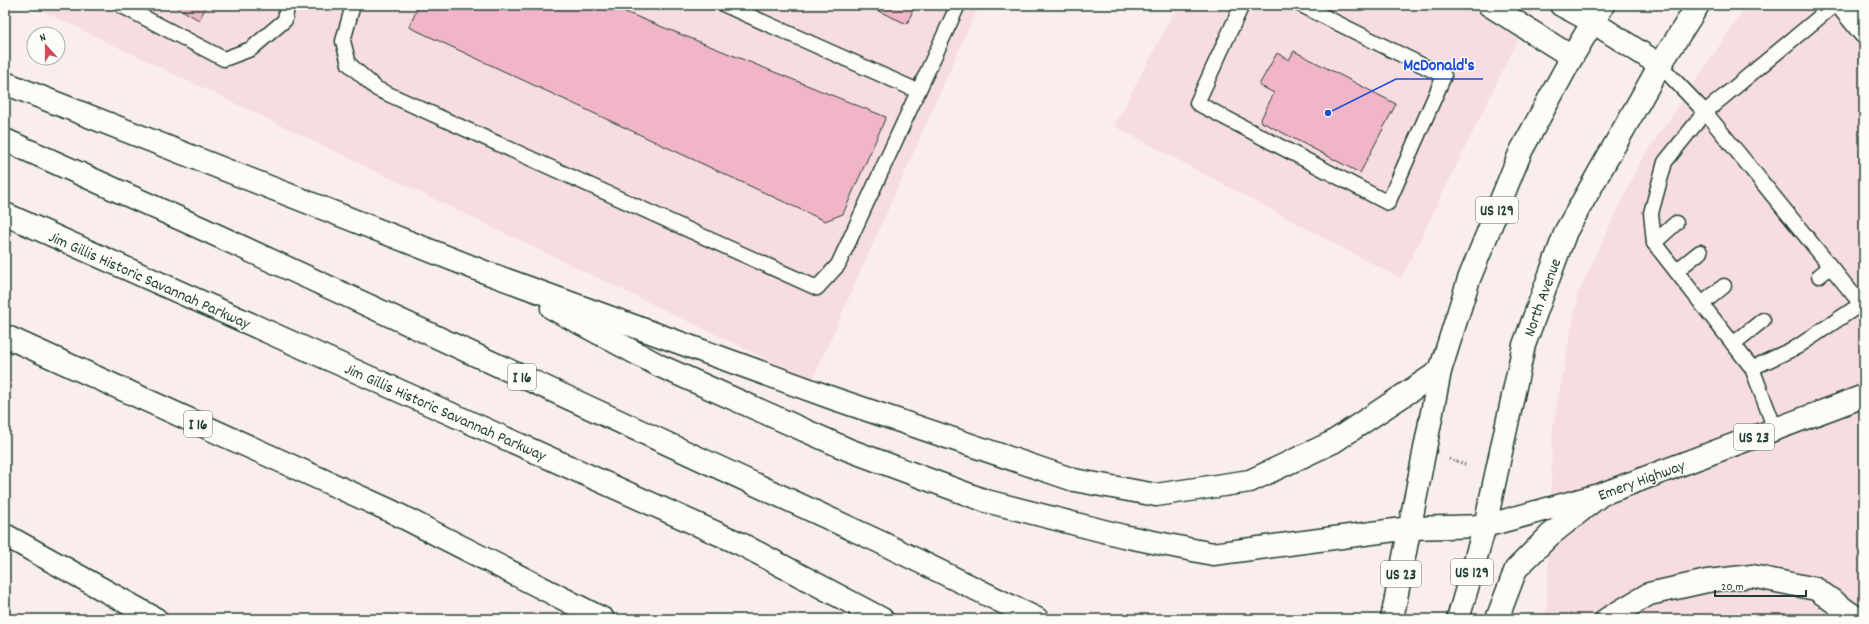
<svg xmlns="http://www.w3.org/2000/svg" width="1869" height="624" viewBox="0 0 1869 624" font-family="Dekko,sans-serif">
	<rect width="100%" height="100%" fill="#faeeed"/>
	<filter id="ink" filterUnits="userSpaceOnUse"><feTurbulence type="fractalNoise" baseFrequency=".025" numOctaves="2"/><feDisplacementMap in="SourceGraphic" scale="8" xChannelSelector="R" yChannelSelector="G"/><feConvolveMatrix kernelMatrix="1 2 1 2 8 2 1 2 1" color-interpolation-filters="sRGB"/></filter>
	<g filter="url(#ink)">
		<g fill="#f7dde2">
			<path d="M30,5H979L812,381Z"/>
			<path d="M1178,5H1535L1401,279L1114,126Z"/>
			<path d="M1747,5H1864V619H1546L1553,425L1578,293L1640,162Z"/>
		</g>
		<g fill="#f0b6c7" stroke="#1f3d34">
			<path d="M173,5H207L199,20Z"/>
			<path d="M419,5H608L886,117L843,214L825,221L409,27Z"/>
			<path d="M865,5H915L907,24Z"/>
			<path d="M1294,51L1396,104L1360,173L1260,121L1274,93L1259,85L1277,53L1289,60Z"/>
		</g>
		<g fill="none" stroke-linecap="round" stroke-linejoin="round">
			<g stroke="#1f3d34" stroke-width="17">
				<g id="service">
					<path d="M120,5L224,59L251,49L285,20L287,5"/>
					<path d="M353,5L343,41L349,64L377,89L817,288L838,265L958,5"/>
					<path d="M725,5L918,91"/>
					<path d="M1242,5L1197,103L1388,203L1444,76L1301,5"/>
					<path d="M1834,5L1705,112L1665,162L1651,213L1654,243L1752,368L1797,347L1864,302"/>
					<path d="M1660,65L1705,112L1861,304"/>
					<path d="M1654,243L1676,223"/>
					<path d="M1676,271L1700,252"/>
					<path d="M1819,276L1830,267"/>
					<path d="M1702,304L1724,286"/>
					<path d="M1733,344L1763,320"/>
					<path d="M1752,368L1775,429"/>
				</g>
			</g>
			<g stroke="#1f3d34" stroke-width="25">
				<g id="minor">
					<path d="M1489,5L1572,57"/>
					<path d="M1561,5L1593,22L1660,65"/>
					<path d="M1842,5L1864,32"/>
				</g>
			</g>
			<g stroke="#1f3d34" stroke-width="25">
				<g id="trunk">
					<path d="M1410,528L1485,526L1602,494L1864,396"/>
					<path d="M1392,619L1440,371L1469,279L1521,151L1572,57L1603,5"/>
					<path d="M1458,619L1485,526L1524,345L1566,231L1660,65L1698,5"/>
				</g>
			</g>
			<g stroke="#1f3d34" stroke-width="25">
				<g id="motorway">
					<path d="M5,83L482,271L832,398L1074,480L1156,495L1250,481L1333,442L1440,371"/>
					<path d="M5,140L203,229L880,542L1037,619"/>
					<path d="M5,214L741,544L882,619"/>
					<path d="M552,308L660,366L849,450L986,501L1123,536L1213,554L1410,528"/>
					<path d="M5,336L391,511L603,619"/>
					<path d="M5,535L156,619"/>
					<path d="M1497,619L1516,569L1550,535L1602,494"/>
					<path d="M1607,619L1649,594L1707,581L1752,576L1816,589L1858,619"/>
				</g>
			</g>
			<path stroke="#1f3d34" stroke-width="2.5" stroke-dasharray="1 3" stroke-linecap="butt" d="M1449,459L1467,465"/>
			<use href="#service" stroke="#fdfcf7" stroke-width="14"/>
			<use href="#minor" stroke="#fdfcf7" stroke-width="22"/>
			<use href="#trunk" stroke="#fdfcf7" stroke-width="22"/>
			<use href="#motorway" stroke="#fdfcf7" stroke-width="22"/>
		</g>
	</g>
	<g text-anchor="middle" stroke-width="3" stroke-linejoin="round" paint-order="stroke">
		<g fill="#fdfcf7" stroke="#62766e" stroke-width="1">
			<rect x="1476" y="197" width="42" height="26" rx="3"/>
			<rect x="508" y="364" width="28" height="26" rx="3"/>
			<rect x="184" y="411" width="28" height="26" rx="3"/>
			<rect x="1734" y="424" width="40" height="26" rx="3"/>
			<rect x="1451" y="559" width="42" height="26" rx="3"/>
			<rect x="1381" y="561" width="40" height="26" rx="3"/>
		</g>
		<g font-size="15" font-weight="bold" fill="#1f3d34">
			<text x="1497" y="215">US 129</text>
			<text x="522" y="382">I 16</text>
			<text x="198" y="429">I 16</text>
			<text x="1754" y="442">US 23</text>
			<text x="1472" y="577">US 129</text>
			<text x="1401" y="579">US 23</text>
		</g>
		<g font-size="16" fill="#1f3d34" stroke="#fdfcf7">
			<text transform="translate(150 279) rotate(24)" y="6">Jim Gillis Historic Savannah Parkway</text>
			<text transform="translate(1541 297) rotate(-70)" y="6">North Avenue</text>
			<text transform="translate(446 411) rotate(24)" y="6">Jim Gillis Historic Savannah Parkway</text>
			<text transform="translate(1641 479) rotate(-20)" y="6">Emery Highway</text>
		</g>
	</g>
	<path fill="none" stroke="#1d4ed8" stroke-width="1.5" d="M1328 113L1396 79H1483"/>
	<circle fill="#1d4ed8" stroke="#fdfcf7" stroke-width="1.5" cx="1328" cy="113" r="4"/>
	<g font-size="17" text-anchor="middle" font-weight="bold" fill="#1d4ed8" stroke="#fdfcf7" stroke-width="3" stroke-linejoin="round" paint-order="stroke">
		<text x="1439" y="70">McDonald's</text>
	</g>
	<rect width="1869" height="624" fill="none" stroke="#fdfcf7" stroke-width="20"/>
	<rect x="10" y="10" width="1849" height="604" fill="none" stroke="#1f3d34" stroke-width="1.5" filter="url(#ink)"/>
	<g transform="translate(46 46) rotate(339)"><circle r="19" fill="#fdfcf7" stroke="#a4b0a9"/>
	<path d="M0-3L7 15L0 10L-7 15Z" fill="#d1495b"/>
	<text y="-6" font-size="11" font-weight="bold" text-anchor="middle" fill="#1f3d34">N</text>
	</g>
	<path d="M1715 590v6h91v-6" fill="none" stroke="#1f3d34" stroke-width="2"/>
	<text x="1721" y="590" font-size="12" fill="#1f3d34" stroke="#fdfcf7" stroke-width="3" paint-order="stroke">20 m</text>
</svg>
